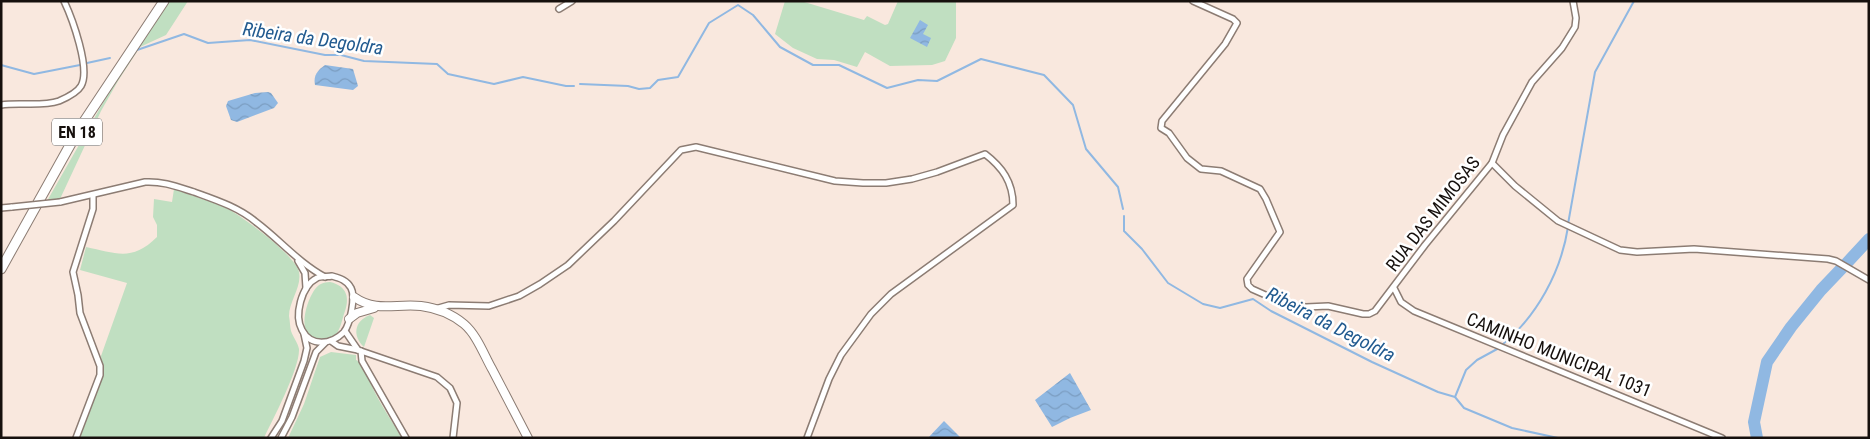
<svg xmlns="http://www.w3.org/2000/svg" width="1870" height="439" viewBox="0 0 1870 439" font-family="'Roboto Condensed',sans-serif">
	<defs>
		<pattern id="water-waves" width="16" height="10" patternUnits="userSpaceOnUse" patternTransform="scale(1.25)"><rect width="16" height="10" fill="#90b8e2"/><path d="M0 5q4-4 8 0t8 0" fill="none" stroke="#7b9dc1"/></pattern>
	</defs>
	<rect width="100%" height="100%" fill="#f9e8de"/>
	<g fill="#c0dfc1">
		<path d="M168,1H188L166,35L140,47L118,81L101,111L60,199L47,201L124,66Z"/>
		<path d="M785,1H801L864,20L867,16L885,25L888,24L898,1H956V38L945,61L932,65L890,66L865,52L857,67L834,60L817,59L793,48L775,34Z"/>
		<path d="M174,189C192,196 211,201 228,209C243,217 296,256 299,272C302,287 289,301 289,316C290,321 290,327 291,331C293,337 298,343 299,349C300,368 273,419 264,438H79L103,373L101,356L127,283L80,270L86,247C116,253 132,262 157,237V225L153,217L154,199L172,202Z"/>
		<path d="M330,282C348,286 350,299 344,314C342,320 341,327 337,333C330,343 314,342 307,332C300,321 309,293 319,285C322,283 326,282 330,282Z"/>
		<path d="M370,315L374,318L364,347C352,336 354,321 370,315Z"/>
		<path d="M331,352L356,355V360L366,365C368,388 390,417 402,438H288L304,404L320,357Z"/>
	</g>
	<g fill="url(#water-waves)">
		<path d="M920,20L928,25L923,34L931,38L927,47L910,38Z"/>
		<path d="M325,65L353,69L358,86L353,90L315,85C313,75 318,70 325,65Z"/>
		<path d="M268,92L271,93L278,103L274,108L237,122L231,120L226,106L228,101L255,93Z"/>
		<path d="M1070,373L1091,410L1070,418L1052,427L1035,400Z"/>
		<path d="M944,421L961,438H928Z"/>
	</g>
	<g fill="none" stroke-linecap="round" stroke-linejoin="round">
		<g stroke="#90b8e2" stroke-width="2">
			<path d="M137,50L184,34L208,43L250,40L325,55H341L364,61L437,64L448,74L494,84L523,77L566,86H574"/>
			<path d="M87,63L110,58"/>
			<path d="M1,65L34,74L80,65"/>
			<path d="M580,84L628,86L639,89L650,88L658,80L678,77L709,23L738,5L753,15L780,47L813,65H839L887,88L918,80L937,81L981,59L1044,75L1073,105L1086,149L1118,187L1123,209"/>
			<path d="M1124,216V231L1142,249L1168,283L1203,304L1220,308L1253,299L1271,311L1372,362L1438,392L1455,397L1464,408L1512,428L1558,438"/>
			<path d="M1568,224L1595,72L1634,1"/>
			<path d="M1502,345C1537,316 1561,272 1568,227"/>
			<path d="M1455,397L1466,370L1477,360L1499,348"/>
		</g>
		<g stroke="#90b8e2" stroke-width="12">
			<path d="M1845,265L1869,239"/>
			<path d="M1757,438L1754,422L1767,362L1791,327L1821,290L1842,268"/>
		</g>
		<g stroke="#8c7c73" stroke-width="8">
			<g id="street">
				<path d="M1193,1L1233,19L1237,23L1225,44L1162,121L1161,128L1169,133L1187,158L1201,169L1221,171L1260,189L1266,199L1280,232L1247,279L1248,285L1252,289L1288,305L1306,307L1328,306L1363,314H1369L1375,311L1425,245L1492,163L1503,135L1532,82L1562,48L1575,27L1576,18L1573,1"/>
				<path d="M559,9L572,1"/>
				<path d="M1,105C20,102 41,107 59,101C66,98 77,93 81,86C91,69 72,18 64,1"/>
				<path d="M1492,163L1515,186L1558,221L1620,250L1637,252L1694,249L1828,259L1836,261L1869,280"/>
				<path d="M60,202L145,182C163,181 178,187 194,192C216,200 238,207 256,222C280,240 299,263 325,277"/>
				<path d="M1,208L12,207"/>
				<path d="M298,261L305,273L306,288"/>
				<path d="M332,276C339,278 347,280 351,288C356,297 350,324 344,332C331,345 311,347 302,330C294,316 301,286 317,278C320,276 328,277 332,276Z"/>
				<path d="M1394,288L1401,302L1414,311L1722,438"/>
				<path d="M435,309L449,305L489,306L519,296L540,284L568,265L614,221L681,150L696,147L835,181L863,183H886L912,179L937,172L985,154C1002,167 1013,182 1013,205L891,294L871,314L841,355L829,379L807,438"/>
				<path d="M345,331L358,350"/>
				<path d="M331,341L338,346L358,350L437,377L450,388L457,403L453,438"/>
				<path d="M361,351L362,361L406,438"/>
				<path d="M76,438L100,375V366L80,313L78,295L73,272L93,209V195"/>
				<path d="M271,438L282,421L304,361L307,348L304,334"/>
				<path d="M281,438L292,417L316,352L325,343"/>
			</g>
		</g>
		<g stroke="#8c7c73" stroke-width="10">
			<g id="secondary">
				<path d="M354,297C377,313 396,303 421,306C436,308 452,314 464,324C477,335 484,355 492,369C504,392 516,415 528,438"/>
				<path d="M349,319L357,313L374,308"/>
			</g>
		</g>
		<g stroke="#8c7c73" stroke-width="11">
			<path id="primary" d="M1,269L79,129L164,1"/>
		</g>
		<use href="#street" stroke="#fff" stroke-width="5"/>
		<use href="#secondary" stroke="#fff" stroke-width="8"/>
		<use href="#primary" stroke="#fff" stroke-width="9"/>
		<g stroke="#8c7c73" stroke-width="8" stroke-linecap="butt">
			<path id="street-bridge" d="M12,207L60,202"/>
		</g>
		<use href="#street-bridge" stroke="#fff" stroke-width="5"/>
	</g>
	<g text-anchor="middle" stroke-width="5" stroke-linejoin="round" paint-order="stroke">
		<rect fill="#fff" stroke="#5c5856" stroke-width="1" x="52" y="118.5" width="50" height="27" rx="4"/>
		<g font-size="16" font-weight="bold" fill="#16100d">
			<text x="77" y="138">EN 18</text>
		</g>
		<g font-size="18" fill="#16100d" stroke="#fff">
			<text transform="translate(1433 214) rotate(-52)" y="6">RUA DAS MIMOSAS</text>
			<text transform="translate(1559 355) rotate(22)" y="6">CAMINHO MUNICIPAL 1031</text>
		</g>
		<g font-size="19" font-style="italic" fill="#215a8f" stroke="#fff">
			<text transform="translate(313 38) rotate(8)" y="7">Ribeira da Degoldra</text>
			<text transform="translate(1331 324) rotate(27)" y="7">Ribeira da Degoldra</text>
		</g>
	</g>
	<rect width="1870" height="439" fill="none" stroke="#16100d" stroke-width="5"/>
</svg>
